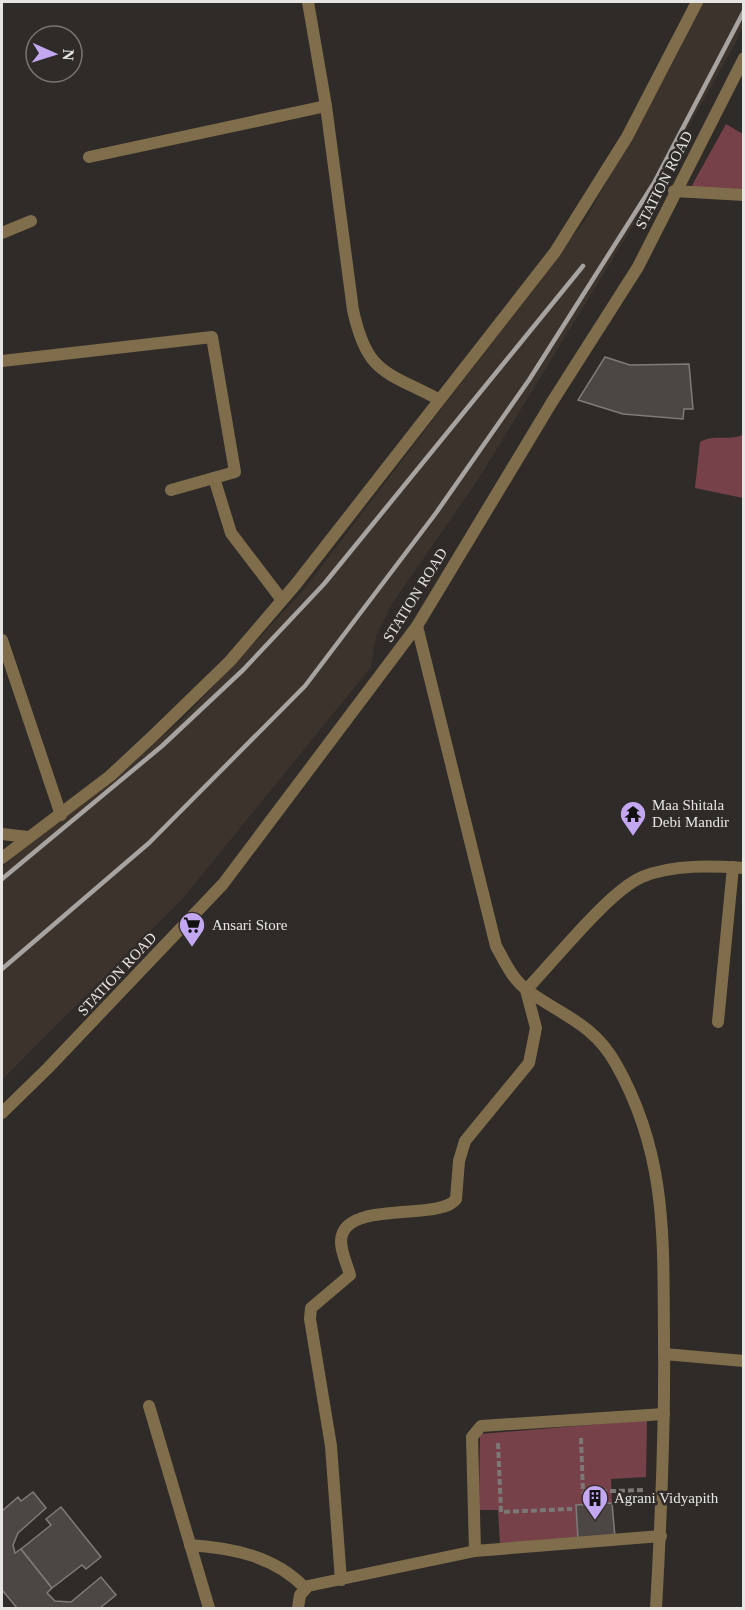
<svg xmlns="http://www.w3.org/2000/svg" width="745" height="1610" viewBox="0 0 745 1610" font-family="Georgia,serif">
	<rect width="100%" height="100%" fill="#2f2b28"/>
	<path fill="#3c332c" d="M703,2H743V26L735,44L634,224L479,478L392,604L376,636L371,667L184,897L2,1080V867L180,722L302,592L586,219L669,70Z"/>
	<g fill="#764148">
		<path d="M726,124L743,134V192L690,189Z"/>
		<path d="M743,435V498L695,488L700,442C712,434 730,441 743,435Z"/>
		<path d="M647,1420L646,1477L611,1479L612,1503L576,1505L578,1539L500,1544L498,1510H479L480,1434Z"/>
	</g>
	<g fill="#4c4745" stroke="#807a78" stroke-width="1.5">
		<path d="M605,357L630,365L689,364L693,409H684L683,419L623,414L578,400Z"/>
		<path d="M33,1492L46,1508L18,1533L13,1545L15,1553L21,1549L52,1588L47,1593L55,1601L71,1602L101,1577L116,1595L100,1608H17L2,1590V1511L18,1497L21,1501Z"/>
		<path d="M612,1503L615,1537L578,1539L576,1505Z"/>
		<path d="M61,1507L101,1557L86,1569L82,1565L52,1588L21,1549L51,1525L46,1519Z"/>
	</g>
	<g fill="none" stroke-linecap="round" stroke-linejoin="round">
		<g stroke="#7c7876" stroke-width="4" stroke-dasharray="6 3" stroke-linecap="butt">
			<path d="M581,1438L583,1492L644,1490"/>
			<path d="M498,1443L501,1512L572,1509"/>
		</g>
		<g stroke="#806d4b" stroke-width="12">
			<path d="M308,2L326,106L353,310C367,374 385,371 438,399"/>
			<path d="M89,157L326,106"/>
			<path d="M674,191L744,195"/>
			<path d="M2,233L31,221"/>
			<path d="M2,361L212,337L235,472L171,490"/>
			<path d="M214,478L231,533L282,600"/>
			<path d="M417,626L496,946C505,962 512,979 527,990C562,1016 593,1023 616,1064C668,1156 663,1240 664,1341C665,1431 661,1519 656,1608"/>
			<path d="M2,640L61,815"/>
			<path d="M2,834L28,837"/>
			<path d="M2,858L110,776L155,734L230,661L296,584L555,252L627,137L697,2"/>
			<path d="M526,990C554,961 609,891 642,877C673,864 711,866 744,868"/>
			<path d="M718,1022L733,867"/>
			<path d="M664,1354L744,1361"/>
			<path d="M149,1406L209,1608"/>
			<path d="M190,1545C232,1548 275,1556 305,1588"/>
			<path d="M475,1551L661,1536"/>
			<path d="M341,1580L331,1446L310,1319L311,1308L350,1275C347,1264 338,1246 342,1235C352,1201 441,1221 456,1199L459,1161L465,1141L529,1063L536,1028L526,990"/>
			<path d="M298,1608L300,1595L308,1586L475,1551L472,1437L481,1426L664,1414"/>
		</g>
		<path stroke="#806d4b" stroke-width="12" d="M2,1113L48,1068L223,884L417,626L552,402L638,267L744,58"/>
		<g stroke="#a6a3a1" stroke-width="4.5">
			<path d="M2,879L162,746L243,670L324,584L583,266"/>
			<path d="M2,969L149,843L305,686L436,513L529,380L654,183L744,11"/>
		</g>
	</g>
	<defs>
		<g id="temple-pin" transform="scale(1.35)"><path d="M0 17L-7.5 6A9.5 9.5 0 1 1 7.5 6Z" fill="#c4a7f1" stroke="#2f2b28"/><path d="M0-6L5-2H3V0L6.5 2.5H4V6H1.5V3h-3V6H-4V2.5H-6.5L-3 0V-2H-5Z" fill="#111"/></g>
		<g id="supermarket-pin" transform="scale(1.35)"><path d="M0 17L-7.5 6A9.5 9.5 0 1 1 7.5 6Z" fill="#c4a7f1" stroke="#2f2b28"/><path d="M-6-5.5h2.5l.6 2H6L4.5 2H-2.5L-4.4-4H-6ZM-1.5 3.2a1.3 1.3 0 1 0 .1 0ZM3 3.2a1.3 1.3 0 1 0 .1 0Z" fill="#111"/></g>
		<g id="building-pin" transform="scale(1.35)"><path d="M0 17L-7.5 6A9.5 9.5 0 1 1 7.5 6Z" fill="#c4a7f1" stroke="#2f2b28"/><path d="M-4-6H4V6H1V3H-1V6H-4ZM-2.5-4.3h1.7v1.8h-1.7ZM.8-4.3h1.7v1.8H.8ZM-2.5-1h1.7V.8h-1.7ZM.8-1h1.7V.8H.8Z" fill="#111"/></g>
	</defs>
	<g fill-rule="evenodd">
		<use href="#temple-pin" x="633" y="814"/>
		<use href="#supermarket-pin" x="192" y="925"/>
		<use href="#building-pin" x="595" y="1498"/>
	</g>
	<g text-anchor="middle" stroke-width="5" stroke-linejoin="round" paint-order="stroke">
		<g font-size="15" fill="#e7e5e3" stroke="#2f2b28">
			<text transform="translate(664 180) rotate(-63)" y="5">STATION ROAD</text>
			<text transform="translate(415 595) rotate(-58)" y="5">STATION ROAD</text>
			<text transform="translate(117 974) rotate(-47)" y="5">STATION ROAD</text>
		</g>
		<g font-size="15" fill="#e7e5e3" stroke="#2f2b28" text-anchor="start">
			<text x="652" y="810">Maa Shitala<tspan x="652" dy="17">Debi Mandir</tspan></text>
			<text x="212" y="930">Ansari Store</text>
			<text x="614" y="1503">Agrani Vidyapith</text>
		</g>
	</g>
	<rect width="745" height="1610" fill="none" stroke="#e7e5e3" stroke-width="6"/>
	<g transform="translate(54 54) rotate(93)"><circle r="28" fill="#2f2b28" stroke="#797573" stroke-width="1.5"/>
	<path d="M0-4.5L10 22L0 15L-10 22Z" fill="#c4a7f1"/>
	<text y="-9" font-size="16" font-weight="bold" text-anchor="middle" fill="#e7e5e3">N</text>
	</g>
</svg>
